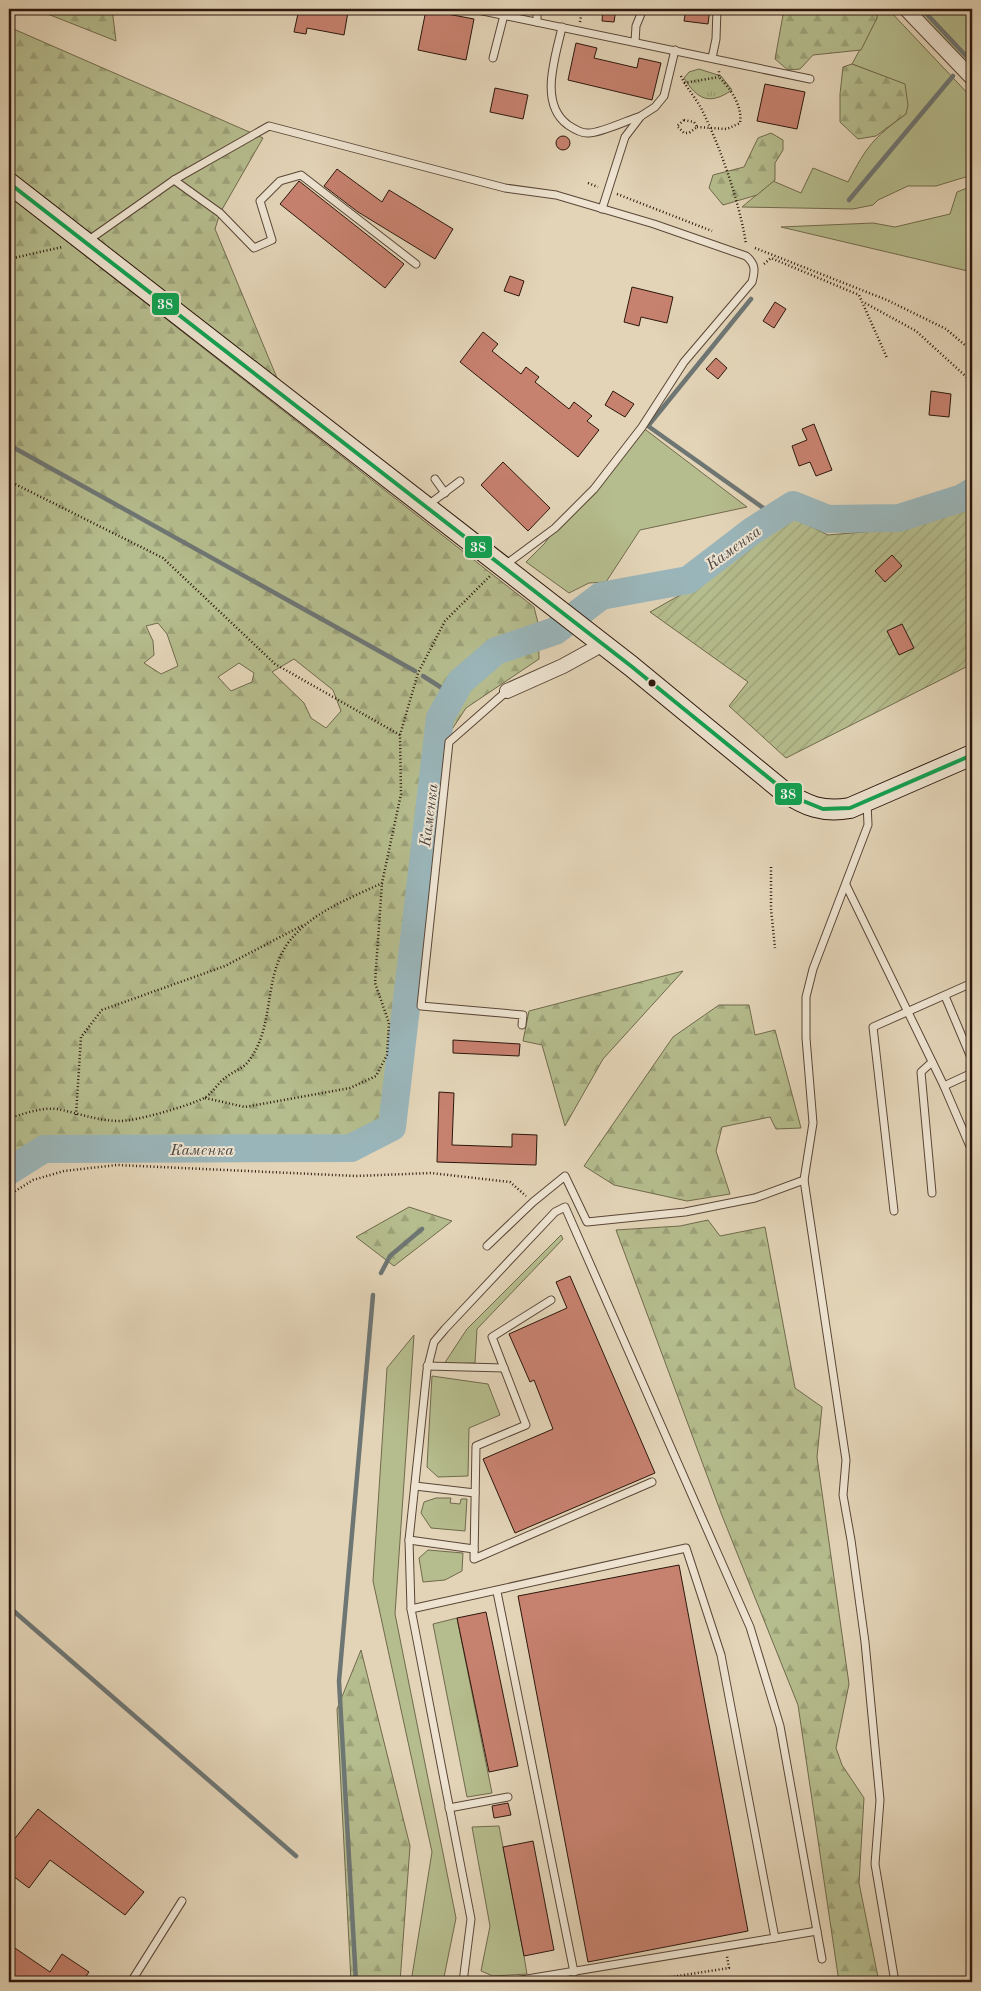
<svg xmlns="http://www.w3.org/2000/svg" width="981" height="1991" viewBox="0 0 981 1991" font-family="'Old Standard TT',serif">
	<defs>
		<pattern id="forest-firs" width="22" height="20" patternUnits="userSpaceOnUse" patternTransform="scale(1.25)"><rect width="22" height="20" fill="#b5bc8d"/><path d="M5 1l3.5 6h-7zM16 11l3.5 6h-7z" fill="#9ca178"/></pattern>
		<pattern id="park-tufts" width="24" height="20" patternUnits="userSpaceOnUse" patternTransform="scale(1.25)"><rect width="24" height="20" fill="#b5bc8d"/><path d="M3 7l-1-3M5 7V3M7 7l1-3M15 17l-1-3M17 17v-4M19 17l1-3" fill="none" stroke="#9ca178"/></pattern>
		<pattern id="garden-furrows" width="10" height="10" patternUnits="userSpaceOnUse" patternTransform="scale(1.25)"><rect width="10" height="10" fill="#b5bc8d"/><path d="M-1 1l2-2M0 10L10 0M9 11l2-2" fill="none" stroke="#9ca178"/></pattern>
	</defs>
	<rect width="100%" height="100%" fill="#e3d4b7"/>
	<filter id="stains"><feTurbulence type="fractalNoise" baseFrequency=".004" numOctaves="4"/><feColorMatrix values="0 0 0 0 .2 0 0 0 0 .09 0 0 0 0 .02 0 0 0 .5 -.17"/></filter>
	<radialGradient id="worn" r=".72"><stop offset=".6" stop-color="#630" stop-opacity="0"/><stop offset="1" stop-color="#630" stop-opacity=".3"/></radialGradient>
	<g fill="#b5bc8d" stroke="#706a4c">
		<path d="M876,9H888L972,98V175L936,186H908L878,200L873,205L853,209L742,207L773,181L801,193L813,168L848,182C867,146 873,138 906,114L904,84L852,64L877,18Z"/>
		<path d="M912,9H972V78Z"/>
		<path d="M972,186V272L781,227L873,223L895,227L950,214L957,192Z"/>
		<path d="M642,427L747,507L640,530L606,582L589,583L569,593L526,562L545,543L555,528L594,489Z"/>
		<path d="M561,1235L563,1239L477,1329L475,1363L444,1364L467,1329Z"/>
		<path d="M414,1335L395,1614L456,1918L443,1982H411L432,1852L373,1581L387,1368Z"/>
		<path d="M432,1376L488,1384L500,1415L469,1428L468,1476L438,1477L427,1467Z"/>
		<path d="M436,1498H451L450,1503L460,1504L461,1499H467L465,1531L431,1528L421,1513L424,1502Z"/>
		<path d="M428,1550L463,1553L462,1571L445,1580L423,1582L419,1558Z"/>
		<path d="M457,1618L492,1793L467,1797L433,1624Z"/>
		<path d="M499,1826L524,1956L527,1974L493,1976L481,1971L490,1926L472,1827Z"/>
	</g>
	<g fill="url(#forest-firs)" stroke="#706a4c" fill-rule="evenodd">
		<path d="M35,9H112L116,41Z"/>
		<path d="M792,9L812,14L819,9H876L877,18L861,50L813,55L800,69L788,70L775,59L783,15Z"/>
		<path d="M9,27L263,138L220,213L215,229L277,378L9,170Z"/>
		<path d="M852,64L905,84L908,105L906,114L876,136L858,139L840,122V94L843,67Z"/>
		<path d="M771,133L783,140V150L775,163V180L757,195L723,205L709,188L713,175L744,167L758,138Z"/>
		<path d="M9,196L534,607L538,623L539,659L466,708L445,740L395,1123L350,1138L42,1139L9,1160ZM158,623L167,634L178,666L161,674L144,663L154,655L153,641L146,626ZM294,659L333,690L341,711L326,728L311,718L304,703L272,672ZM239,663L254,673L252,682L231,691L218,677Z"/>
		<path d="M683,971L603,1059L565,1126L542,1045L523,1041L529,1011Z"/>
		<path d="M719,1005H749L755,1035L775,1030L801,1128L776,1129L770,1117L722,1127L716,1151L730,1194L687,1201L614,1185L584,1166L673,1037Z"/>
		<path d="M409,1207L452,1221L394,1266L356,1237Z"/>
		<path d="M708,1220L720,1236L765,1227L795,1388L822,1407L817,1457L849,1684L836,1748L842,1765L864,1798L859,1883L879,1982H839L798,1705L721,1513L616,1230L680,1226Z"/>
		<path d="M361,1650L410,1846L400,1982H351L337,1709Z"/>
	</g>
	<path fill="url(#park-tufts)" stroke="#706a4c" d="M699,69L721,76L732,90C709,106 697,99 684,78L689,72Z"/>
	<path fill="url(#garden-furrows)" stroke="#706a4c" d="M972,508V664L786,758L729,706L748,682L650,612L689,590L760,537L794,518L828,535L899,529Z"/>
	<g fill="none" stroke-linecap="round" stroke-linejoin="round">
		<g stroke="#6e7674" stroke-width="4.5">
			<path d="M922,9L968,58L972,53"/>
			<path d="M849,200L953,76"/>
			<path d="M751,299L648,426L776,517"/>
			<path d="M9,445L415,671"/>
			<path d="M423,676L453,695"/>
			<path d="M381,1273L390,1256L422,1229"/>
			<path d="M9,1607L296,1856"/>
			<path d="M356,1982L339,1681L373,1295"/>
		</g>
		<path stroke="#9ab5b9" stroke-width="28" d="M9,1171L44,1149L351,1148L392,1127L440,718L460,682L496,651L555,631L601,596L688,580L752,531L793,505L828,519L899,518L962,498L972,492"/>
	</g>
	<g fill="#c7816f" stroke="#2c170c">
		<path d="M299,9H330L348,12L344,35L307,28L306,34L294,32Z"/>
		<path d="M603,9H616L614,22L602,21Z"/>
		<path d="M686,9H710L708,24L684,21Z"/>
		<path d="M426,10L474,19L466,60L418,50Z"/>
		<path d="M576,43L597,48L594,58L637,68L639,58L661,63L652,100L568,80Z"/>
		<path d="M765,84L805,92L797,129L757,121Z"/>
		<path d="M495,88L528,95L523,119L490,112Z"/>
		<circle cx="563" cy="143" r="7"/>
		<path d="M337,169L382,202L389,190L453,229L435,259L358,212L324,186Z"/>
		<path d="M299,181L404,264L385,288L280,204Z"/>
		<path d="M510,276L524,281L519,296L504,291Z"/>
		<path d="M632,287L673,297L667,323L641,317L639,326L624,322Z"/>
		<path d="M775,302L786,309L774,328L763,321Z"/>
		<path d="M483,332L498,344L492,351L521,374L526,367L539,377L535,382L569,409L574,402L592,416L587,421L599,430L578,457L460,362Z"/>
		<path d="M716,358L727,368L718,379L706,369Z"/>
		<path d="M613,391L634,404L625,417L605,405Z"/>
		<path d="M931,391L951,394L949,417L929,415Z"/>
		<path d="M814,424L832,470L816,476L810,462L799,466L792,446L807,440L802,429Z"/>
		<path d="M503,462L550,508L528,531L481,485Z"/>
		<path d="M892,555L902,566L885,582L875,571Z"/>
		<path d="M902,624L914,648L899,655L887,631Z"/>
		<path d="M453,1040L520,1044L519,1056L453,1053Z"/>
		<path d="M439,1092L454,1093L452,1145L512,1147V1134L537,1135L536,1165L437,1162Z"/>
		<path d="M570,1276L655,1473L515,1533L483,1459L553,1429L534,1380L530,1382L509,1334L567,1308L556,1282Z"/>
		<path d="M679,1565L748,1931L588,1962L518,1596Z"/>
		<path d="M486,1612L518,1766L489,1772L457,1618Z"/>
		<path d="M508,1803L511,1815L494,1818L492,1806Z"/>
		<path d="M38,1809L144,1892L125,1915L50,1860L29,1888L9,1873V1846Z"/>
		<path d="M533,1841L554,1950L524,1956L503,1847Z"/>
		<path d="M9,1944L50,1972L62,1954L89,1972L82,1982H9Z"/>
	</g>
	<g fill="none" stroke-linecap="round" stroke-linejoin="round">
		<g stroke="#5a4637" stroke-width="9">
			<g id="lane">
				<path d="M473,9L810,79"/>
				<path d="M537,22V9"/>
				<path d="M562,27C556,56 538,103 568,125C574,129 582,134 589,133C601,133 628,120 641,116"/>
				<path d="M635,42L636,26L643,9"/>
				<path d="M493,58L504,15"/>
				<path d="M712,58L716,39L717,9"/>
				<path d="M174,180L220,213L254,248L272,240L260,201L280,181L301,175L416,264"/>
				<path d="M602,209L625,137L641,116L655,107L664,96L675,50"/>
				<path d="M86,242L174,180L269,126L505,188L556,195L654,224L746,256C756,264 755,271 752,282L684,362L642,427L594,489L555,528L505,565"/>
				<path d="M435,479L445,493"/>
				<path d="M428,505L460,481"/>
				<path d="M507,691L449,742L421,1006L523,1015L522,1025"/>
				<path d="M867,802L868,825L813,969L806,997V1038L813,1123L804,1180L846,1460L843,1495L851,1540L865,1642L880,1800L875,1864L895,1982"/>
				<path d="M846,885L944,1086L972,1151"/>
				<path d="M945,996L972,1060"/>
				<path d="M932,1062L921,1072L932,1193"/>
				<path d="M944,1086L972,1073"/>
				<path d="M894,1211L873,1027L972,983"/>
				<path d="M487,1246L533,1202L565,1176L587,1222L685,1212L755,1198L804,1180"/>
				<path d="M551,1300L492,1337L526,1425L476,1446L474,1559L652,1482"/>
				<path d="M427,1366L504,1368"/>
				<path d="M415,1486L475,1493"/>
				<path d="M409,1540L474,1549"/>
				<path d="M497,1592L574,1972"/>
				<path d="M411,1609L686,1548L721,1655L775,1938L509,1982"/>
				<path d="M449,1808L508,1797"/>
				<path d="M775,1938L817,1931"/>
				<path d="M131,1982L182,1901"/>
				<path d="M463,1982L471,1919L411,1609L409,1540L427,1370L434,1342L445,1329L555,1212L565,1207L750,1627L780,1726L822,1959"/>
			</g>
		</g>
		<g stroke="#5a4637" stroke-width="16">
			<g id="street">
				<path d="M906,9L972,78"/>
				<path d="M507,691L563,666L603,644"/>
			</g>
		</g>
		<g stroke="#2c170c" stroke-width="22">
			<path id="secondary" d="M9,183L631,666L783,791C806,806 823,813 850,808L972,755"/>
		</g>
		<g stroke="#2c170c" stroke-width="2.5" stroke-dasharray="1 2.5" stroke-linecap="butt">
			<path d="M580,22L582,9"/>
			<path d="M681,76C687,89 697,99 703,112C721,149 740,204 746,244"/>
			<path d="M684,83L719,77"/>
			<path d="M684,120L694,122L697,127L689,133H684L677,126Z"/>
			<path d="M697,127L727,129L740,123C743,106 730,88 719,77V71"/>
			<path d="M588,183L598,187"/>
			<path d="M617,194L712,231"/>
			<path d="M755,248L887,300L946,329L972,351"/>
			<path d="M9,259L62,247"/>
			<path d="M764,264L771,258L859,295L887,358"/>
			<path d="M865,303L916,331L972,382"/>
			<path d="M9,481L163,558L275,664L400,735"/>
			<path d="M771,867V909L775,948"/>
			<path d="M205,1098L245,1107L350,1088L376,1076L387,1055L389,1023L375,983L382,883"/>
			<path d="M76,1115L81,1037L102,1010L225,966L303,925"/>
			<path d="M9,1118C24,1114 41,1107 57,1109C78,1113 98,1121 120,1121C136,1121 189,1106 204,1098C212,1094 218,1083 225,1078C232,1072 242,1069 247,1063C276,1028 262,980 288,943C311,912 349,899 382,883L401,794L400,735L418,673L445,621L490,576"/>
			<path d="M9,1195L33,1180L64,1171L117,1165L356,1176L431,1173L510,1182L526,1196"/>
			<path d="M639,1982L729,1968L727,1956"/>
		</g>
		<use href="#lane" stroke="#ede3d0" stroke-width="7"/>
		<use href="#street" stroke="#ede3d0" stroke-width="14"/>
		<use href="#secondary" stroke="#ede3d0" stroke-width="20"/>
		<g stroke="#ede3d0" stroke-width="8">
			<path id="bus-1" d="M9,183L631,666L791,796L823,809L850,808L972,755"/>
		</g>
		<use href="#bus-1" stroke="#11a151" stroke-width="4"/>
	</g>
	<circle fill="#2c170c" stroke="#ede3d0" stroke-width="2" cx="652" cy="683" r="4.5"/>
	<g text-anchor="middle" stroke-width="4" stroke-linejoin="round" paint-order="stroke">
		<g font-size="16" font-style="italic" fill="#4d4640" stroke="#ede3d0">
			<text transform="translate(733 547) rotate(-36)" y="6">Каменка</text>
			<text transform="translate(428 815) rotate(-83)" y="6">Каменка</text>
			<text x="202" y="1155">Каменка</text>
		</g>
	</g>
	<g stroke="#ede3d0" stroke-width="2">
		<rect x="151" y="292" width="29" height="24" rx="5" fill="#11a151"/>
		<rect x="464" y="535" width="29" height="24" rx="5" fill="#11a151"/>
		<rect x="774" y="782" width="29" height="24" rx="5" fill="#11a151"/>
	</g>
	<g font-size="14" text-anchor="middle" font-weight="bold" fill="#fff">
		<text x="165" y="309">38</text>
		<text x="478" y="552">38</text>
		<text x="788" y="799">38</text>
	</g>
	<rect width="981" height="1991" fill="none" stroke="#e3d4b7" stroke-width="30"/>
	<rect x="10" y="10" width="961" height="1971" fill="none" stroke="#2c170c" stroke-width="2.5"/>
	<rect x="15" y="15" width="951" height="1961" fill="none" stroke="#2c170c"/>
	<rect width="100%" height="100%" filter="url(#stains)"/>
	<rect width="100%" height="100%" fill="url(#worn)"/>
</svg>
